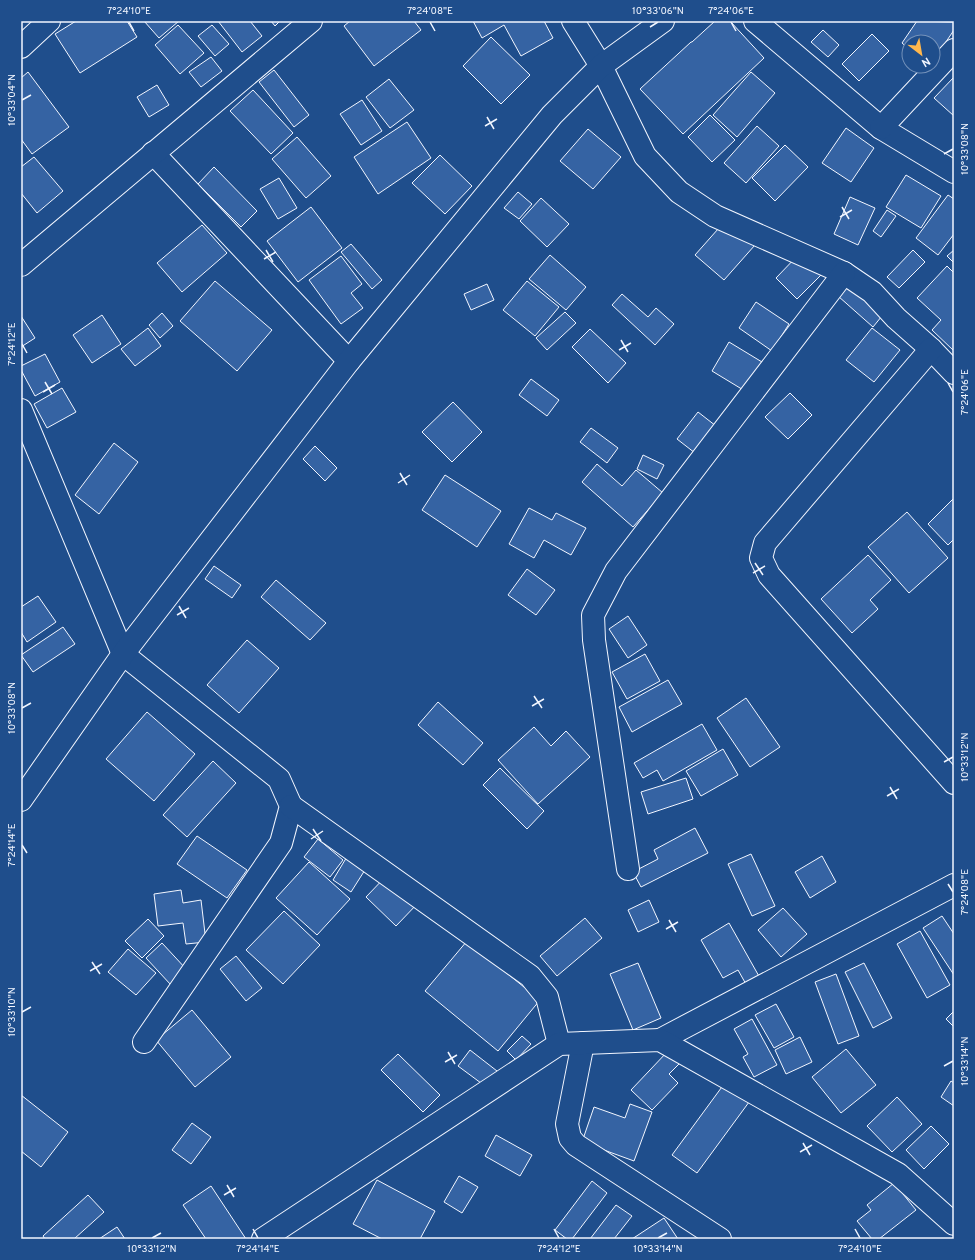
<svg xmlns="http://www.w3.org/2000/svg" width="975" height="1260" viewBox="0 0 975 1260" font-family="Overpass,sans-serif">
	<rect width="100%" height="100%" fill="#1f4e8c"/>
	<g fill="#3563a3" stroke="#f2f6ff">
		<path d="M76,21H127L137,37L80,73L55,34Z"/>
		<path d="M144,21H179L159,38Z"/>
		<path d="M218,21H250L262,36L242,52Z"/>
		<path d="M271,21H280L275,26Z"/>
		<path d="M350,21H414L421,30L374,66L344,26Z"/>
		<path d="M473,21H544L553,38L521,56L504,25L482,38Z"/>
		<path d="M715,21H730L764,58L683,134L640,89L691,42H692Z"/>
		<path d="M917,21L954,22V30L933,61V42H909V49L902,43Z"/>
		<path d="M178,25L204,53L180,74L155,45Z"/>
		<path d="M212,25L229,44L215,56L198,36Z"/>
		<path d="M823,30L839,45L828,57L811,42Z"/>
		<path d="M872,34L889,51L859,81L842,64Z"/>
		<path d="M491,37L530,75L501,104L463,66Z"/>
		<path d="M211,57L222,71L201,87L189,72Z"/>
		<path d="M274,70L309,115L294,127L259,82Z"/>
		<path d="M28,72L69,127L32,154L21,139V78Z"/>
		<path d="M751,72L775,93L737,137L713,115Z"/>
		<path d="M954,77V116L934,98Z"/>
		<path d="M389,79L414,110L390,128L366,97Z"/>
		<path d="M157,85L169,105L149,117L137,97Z"/>
		<path d="M253,90L293,133L271,154L230,111Z"/>
		<path d="M362,100L382,131L361,145L340,114Z"/>
		<path d="M710,115L735,140L712,162L688,137Z"/>
		<path d="M407,122L431,158L378,194L354,157Z"/>
		<path d="M757,126L779,146L746,183L724,163Z"/>
		<path d="M846,128L874,148L851,182L822,163Z"/>
		<path d="M588,129L621,157L593,189L560,161Z"/>
		<path d="M297,137L331,176L306,198L272,159Z"/>
		<path d="M785,145L808,167L775,201L752,178Z"/>
		<path d="M440,155L472,186L445,214L412,183Z"/>
		<path d="M34,157L63,191L37,213L21,193V167Z"/>
		<path d="M214,167L257,211L241,227L198,184Z"/>
		<path d="M906,175L941,196L921,228L886,207Z"/>
		<path d="M279,178L297,208L278,219L260,189Z"/>
		<path d="M518,192L532,204L519,219L504,208Z"/>
		<path d="M948,195L954,199V234L938,255L916,238Z"/>
		<path d="M850,197L875,208L858,245L834,234Z"/>
		<path d="M541,198L569,224L547,247L520,221Z"/>
		<path d="M311,207L342,248L298,282L267,241Z"/>
		<path d="M887,210L896,216L881,237L873,231Z"/>
		<path d="M726,220L755,245L724,280L695,255Z"/>
		<path d="M202,225L227,253L182,292L157,263Z"/>
		<path d="M351,244L382,280L372,289L341,252Z"/>
		<path d="M913,250L925,262L899,288L887,277Z"/>
		<path d="M954,250V263L947,256Z"/>
		<path d="M800,253L821,275L797,299L776,278Z"/>
		<path d="M550,255L586,287L566,310L529,279Z"/>
		<path d="M341,256L362,284L351,293L363,308L341,324L309,280Z"/>
		<path d="M947,266L954,273V351L932,330L941,320L917,298Z"/>
		<path d="M215,281L272,330L237,371L180,321Z"/>
		<path d="M527,281L559,307L535,336L503,310Z"/>
		<path d="M852,281L886,311L873,327L838,296Z"/>
		<path d="M487,284L494,300L471,310L464,294Z"/>
		<path d="M622,294L648,317L656,308L674,324L655,345L612,305Z"/>
		<path d="M756,302L789,324L772,351L739,328Z"/>
		<path d="M565,312L576,323L547,350L536,338Z"/>
		<path d="M162,313L173,326L160,338L149,325Z"/>
		<path d="M102,315L121,344L92,363L73,335Z"/>
		<path d="M21,316L35,338L21,347Z"/>
		<path d="M148,328L161,346L135,366L121,349Z"/>
		<path d="M872,328L900,350L874,382L846,360Z"/>
		<path d="M590,329L626,363L608,383L572,347Z"/>
		<path d="M729,342L762,362L745,391L712,371Z"/>
		<path d="M45,354L60,382L35,396L21,370V366Z"/>
		<path d="M531,379L559,400L547,416L519,395Z"/>
		<path d="M62,388L76,412L47,428L34,404Z"/>
		<path d="M790,393L812,415L788,439L765,417Z"/>
		<path d="M453,402L482,432L452,462L422,432Z"/>
		<path d="M698,412L716,426L695,453L677,439Z"/>
		<path d="M591,428L618,448L607,463L580,442Z"/>
		<path d="M114,443L138,462L99,514L75,495Z"/>
		<path d="M315,446L337,468L325,481L303,459Z"/>
		<path d="M643,455L664,465L657,479L637,469Z"/>
		<path d="M597,464L622,486L636,470L663,493L633,527L582,482Z"/>
		<path d="M445,475L501,511L477,547L422,510Z"/>
		<path d="M954,498V539L948,545L928,524Z"/>
		<path d="M529,508L552,520L556,513L586,528L571,555L544,540L534,558L509,544Z"/>
		<path d="M907,512L948,558L909,593L868,547Z"/>
		<path d="M868,555L891,580L870,600L878,609L852,633L821,599Z"/>
		<path d="M214,566L241,585L232,598L205,579Z"/>
		<path d="M527,569L555,590L536,615L508,595Z"/>
		<path d="M276,580L326,623L310,640L261,597Z"/>
		<path d="M38,596L56,622L27,642L21,632V607Z"/>
		<path d="M628,616L647,645L628,658L609,629Z"/>
		<path d="M63,627L75,644L33,672L21,655Z"/>
		<path d="M247,640L279,668L239,713L207,685Z"/>
		<path d="M645,654L660,681L627,699L612,672Z"/>
		<path d="M668,680L682,704L632,732L619,707Z"/>
		<path d="M746,698L780,747L750,767L717,718Z"/>
		<path d="M438,702L483,743L463,765L418,725Z"/>
		<path d="M147,712L195,754L154,801L106,759Z"/>
		<path d="M702,724L717,750L663,781L657,770L643,778L634,763Z"/>
		<path d="M534,727L551,746L566,731L590,757L538,804L498,760Z"/>
		<path d="M723,749L738,775L701,796L686,771Z"/>
		<path d="M213,761L236,783L187,837L163,815Z"/>
		<path d="M500,768L544,811L527,829L483,785Z"/>
		<path d="M686,778L693,799L648,814L641,792Z"/>
		<path d="M695,828L708,853L641,887L633,872L658,859L654,850Z"/>
		<path d="M197,836L247,870L227,898L177,864Z"/>
		<path d="M318,839L343,860L330,877L304,857Z"/>
		<path d="M351,850L370,862L351,892L333,880Z"/>
		<path d="M751,854L775,906L752,916L728,864Z"/>
		<path d="M822,856L836,882L810,898L795,872Z"/>
		<path d="M309,862L350,899L317,935L276,898Z"/>
		<path d="M389,873L419,902L396,926L366,897Z"/>
		<path d="M181,890L183,903L201,900L206,942L186,944L183,923L158,926L154,894Z"/>
		<path d="M649,900L659,922L638,932L628,910Z"/>
		<path d="M783,908L807,934L781,957L758,930Z"/>
		<path d="M284,911L320,945L283,984L246,950Z"/>
		<path d="M942,916L954,934V975L923,928Z"/>
		<path d="M585,918L602,938L557,976L540,956Z"/>
		<path d="M148,919L164,936L142,958L125,941Z"/>
		<path d="M729,923L760,978L747,986L738,970L723,978L701,940Z"/>
		<path d="M920,931L950,985L927,998L897,944Z"/>
		<path d="M467,941L540,1000L498,1051L425,991Z"/>
		<path d="M162,943L187,970L171,985L146,958Z"/>
		<path d="M128,949L156,973L136,995L108,972Z"/>
		<path d="M236,956L262,988L246,1001L220,969Z"/>
		<path d="M638,963L661,1018L633,1030L610,974Z"/>
		<path d="M864,963L892,1018L873,1028L845,972Z"/>
		<path d="M836,974L859,1036L838,1044L815,982Z"/>
		<path d="M776,1004L794,1037L774,1048L755,1015Z"/>
		<path d="M192,1010L231,1057L195,1087L156,1040Z"/>
		<path d="M954,1011V1027L946,1019Z"/>
		<path d="M752,1019L777,1065L754,1077L743,1057L748,1054L734,1029Z"/>
		<path d="M522,1036L531,1044L516,1060L507,1051Z"/>
		<path d="M800,1037L812,1062L786,1074L775,1050Z"/>
		<path d="M846,1049L876,1085L841,1113L812,1077Z"/>
		<path d="M470,1050L497,1071L485,1086L458,1066Z"/>
		<path d="M668,1051L680,1063L669,1074L678,1083L652,1110L631,1090Z"/>
		<path d="M398,1054L440,1095L423,1112L381,1070Z"/>
		<path d="M727,1080L752,1098L697,1173L672,1155Z"/>
		<path d="M951,1081L954,1083V1106L941,1097Z"/>
		<path d="M21,1095L68,1132L41,1167L21,1151Z"/>
		<path d="M897,1097L922,1124L892,1152L867,1126Z"/>
		<path d="M630,1104L652,1112L634,1161L582,1142L594,1107L625,1118Z"/>
		<path d="M192,1123L211,1137L191,1164L172,1150Z"/>
		<path d="M931,1126L949,1144L924,1169L906,1150Z"/>
		<path d="M496,1135L532,1155L520,1176L485,1156Z"/>
		<path d="M459,1176L478,1187L462,1213L444,1202Z"/>
		<path d="M377,1180L435,1211L420,1239H382L353,1224Z"/>
		<path d="M592,1181L607,1193L572,1239H567L555,1230Z"/>
		<path d="M894,1183L916,1210L879,1239H872L857,1221L871,1210L867,1205Z"/>
		<path d="M211,1186L246,1239H206L183,1205Z"/>
		<path d="M88,1195L104,1212L74,1239H45L43,1236Z"/>
		<path d="M616,1205L632,1216L614,1239H590Z"/>
		<path d="M664,1218L678,1239H632Z"/>
		<path d="M117,1227L125,1239H99Z"/>
	</g>
	<g fill="none" stroke-linecap="round" stroke-linejoin="round">
		<g stroke="#f2f6ff" stroke-width="24">
			<g id="minor">
				<path d="M573,21L601,66L645,156L679,192L715,216L844,273L872,292L896,318L931,349L954,373"/>
				<path d="M755,21L881,128L954,172"/>
				<path d="M21,47L49,21"/>
				<path d="M881,128L954,50"/>
				<path d="M153,153L349,361"/>
				<path d="M21,265L311,21"/>
				<path d="M931,349L765,543L761,558L769,575L954,783"/>
				<path d="M21,410L123,654L279,779L291,806L281,843L144,1042"/>
				<path d="M21,800L123,654L349,361L552,115L601,66L663,21"/>
				<path d="M291,806L530,976L547,997L559,1044"/>
				<path d="M628,869L594,640L593,615L616,571L844,273"/>
				<path d="M660,1040L954,885"/>
				<path d="M583,1043L567,1124L570,1138L576,1145L720,1239"/>
				<path d="M263,1239L559,1044L660,1040L898,1174L954,1224"/>
			</g>
		</g>
		<use href="#minor" stroke="#1f4e8c" stroke-width="22"/>
	</g>
	<path fill="none" stroke="#f2f6ff" stroke-width="1.5" d="M129,22L134,31M430,22L435,31M731,22L736,31M650,27L658,22M22,100L31,95M487,117L494,129M485,126L497,119M944,154L953,149M842,207L849,219M840,217L852,210M266,250L273,262M264,259L276,252M621,340L628,352M22,344L27,353M619,350L631,343M45,382L52,394M948,383L953,392M43,392L55,385M400,473L407,485M398,483L410,475M755,563L763,575M753,573L765,566M179,606L186,618M177,615L189,608M534,696L542,708M532,706L544,699M22,708L31,703M944,762L953,757M890,787L897,799M887,796L899,789M313,829L321,841M311,839L323,831M22,845L27,853M948,884L953,892M669,920L676,932M666,929L678,922M92,962L100,974M90,971L102,964M22,1012L31,1007M448,1052L455,1064M445,1062L457,1055M944,1066L953,1061M803,1143L810,1155M800,1152L812,1145M227,1185L234,1197M224,1195L236,1188M253,1229L258,1238M554,1229L559,1238M855,1229L860,1238M152,1238L161,1233M658,1238L667,1233"/>
	<rect width="975" height="1260" fill="none" stroke="#1f4e8c" stroke-width="44"/>
	<g transform="translate(921 54) rotate(149)"><circle r="19" fill="#1f4e8c" stroke="#7391ba"/>
	<path d="M0-3L7 15L0 10L-7 15Z" fill="#ffb74d"/>
	<text y="-6" font-size="11" font-weight="bold" text-anchor="middle" fill="#f2f6ff">N</text>
	</g>
	<rect x="22" y="22" width="931" height="1216" fill="none" stroke="#f2f6ff" stroke-width="1.5"/>
	<g font-size="10" text-anchor="middle" fill="#f2f6ff">
		<text x="129" y="14">7°24'10"E</text>
		<text x="430" y="14">7°24'08"E</text>
		<text x="658" y="14">10°33'06"N</text>
		<text x="731" y="14">7°24'06"E</text>
		<text transform="translate(11 100) rotate(-90)" y="4">10°33'04"N</text>
		<text transform="translate(964 149) rotate(-90)" y="4">10°33'08"N</text>
		<text transform="translate(11 344) rotate(-90)" y="4">7°24'12"E</text>
		<text transform="translate(964 392) rotate(-90)" y="4">7°24'06"E</text>
		<text transform="translate(11 708) rotate(-90)" y="4">10°33'08"N</text>
		<text transform="translate(964 757) rotate(-90)" y="4">10°33'12"N</text>
		<text transform="translate(11 845) rotate(-90)" y="4">7°24'14"E</text>
		<text transform="translate(964 892) rotate(-90)" y="4">7°24'08"E</text>
		<text transform="translate(11 1012) rotate(-90)" y="4">10°33'10"N</text>
		<text transform="translate(964 1061) rotate(-90)" y="4">10°33'14"N</text>
		<text x="152" y="1252">10°33'12"N</text>
		<text x="258" y="1252">7°24'14"E</text>
		<text x="559" y="1252">7°24'12"E</text>
		<text x="658" y="1252">10°33'14"N</text>
		<text x="860" y="1252">7°24'10"E</text>
	</g>
</svg>
